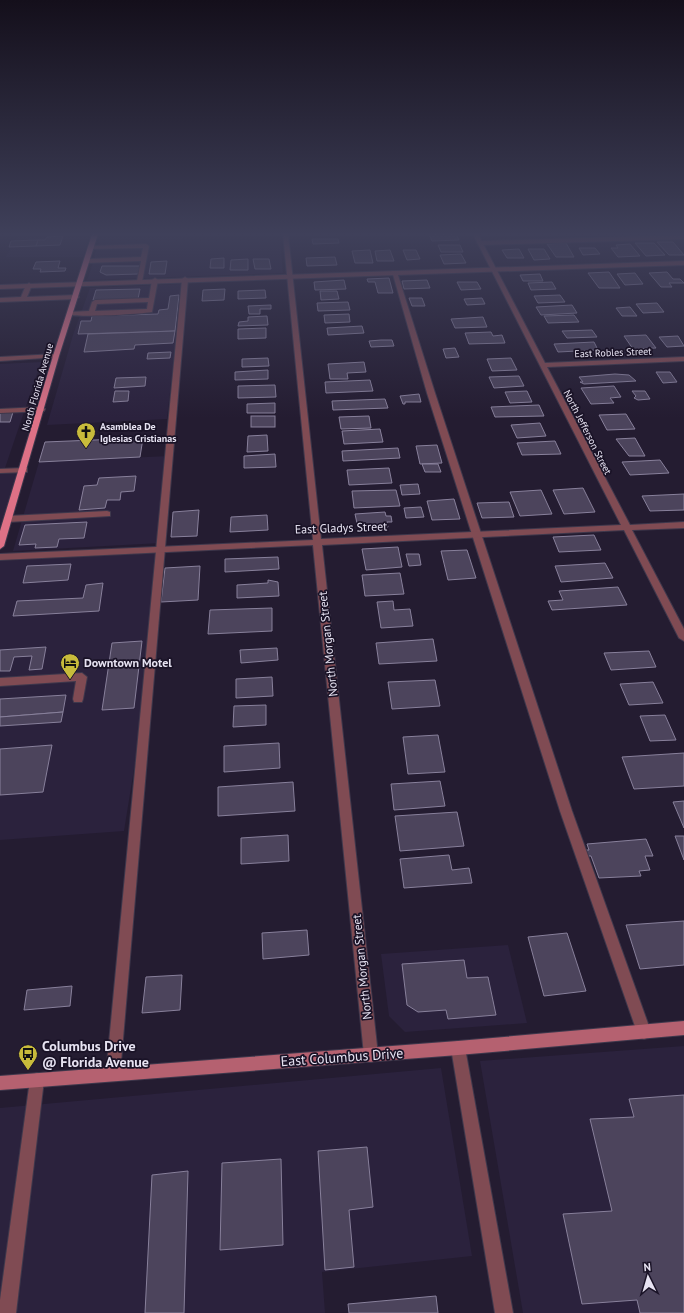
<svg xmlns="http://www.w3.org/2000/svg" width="684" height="1313" viewBox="0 0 684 1313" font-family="'PT Sans',sans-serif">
	<rect width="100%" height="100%" fill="#241c31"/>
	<g fill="#2b223d">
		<path d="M18,234H90L83,257H6Z"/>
		<path d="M101,234H183L182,240L280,239L283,273L87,280L95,257H94Z"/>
		<path d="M182,284L167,419L47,425L73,335L90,288Z"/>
		<path d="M41,362L5,468H0V364Z"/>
		<path d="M169,456L161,543L13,551L39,462Z"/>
		<path d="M21,471L0,542V472Z"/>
		<path d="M158,553L145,701L124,831L0,840V561Z"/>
		<path d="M508,945L527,1023L405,1032L389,1016L381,954Z"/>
		<path d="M684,1046V1313H523L480,1061Z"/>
		<path d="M441,1068L472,1256L322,1272L325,1313H0V1108Z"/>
	</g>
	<g fill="#4c445c" stroke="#88809b">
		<path d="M429,234H456L459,240L432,241Z"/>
		<path d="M63,236L60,245L36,246L38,240H45L47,237Z"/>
		<path d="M312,239H338L339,243L313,244Z"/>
		<path d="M38,240L36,246L9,247L11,241Z"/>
		<path d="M657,242H673L684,255H669Z"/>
		<path d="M566,243L574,257H556L547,244Z"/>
		<path d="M635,243H654L665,255L646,256Z"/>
		<path d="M630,244L640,256L618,257L611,248H618L616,245Z"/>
		<path d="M438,245H460L463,252H441Z"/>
		<path d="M579,248H595L600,254L583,255Z"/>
		<path d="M519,249L524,258H507L502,250Z"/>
		<path d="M528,249H544L550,259L534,260Z"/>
		<path d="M370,250L373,263H355L352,251Z"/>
		<path d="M390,250L394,261H377L375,251Z"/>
		<path d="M403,250H416L420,259L407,260Z"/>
		<path d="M461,254L466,263L444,264L440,255Z"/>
		<path d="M335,257L337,265L307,266L306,258Z"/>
		<path d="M224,258V268H210L211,259Z"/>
		<path d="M248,259V270H230L231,260Z"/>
		<path d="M253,259H269L271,269H255Z"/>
		<path d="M60,261L58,268H66L65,271L40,272L41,269H33L36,262Z"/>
		<path d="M167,261L165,274H149L151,262Z"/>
		<path d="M102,266H140L138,274L106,275L100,272Z"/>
		<path d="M609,272L620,288H599L588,273Z"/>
		<path d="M667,272L673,279H680L684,283H669L672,287H661L649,273Z"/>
		<path d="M635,273L643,284L625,285L617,274Z"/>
		<path d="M540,274L543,281H523L520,275Z"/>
		<path d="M389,278L393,293H378L375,282H368L367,279Z"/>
		<path d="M344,280L346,289L315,290L314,282Z"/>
		<path d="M427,280L430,288L404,289L402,281Z"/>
		<path d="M457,282H477L481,289L461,290Z"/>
		<path d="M552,282L556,289L531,290L528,283Z"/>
		<path d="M140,289L138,299L93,300L96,290Z"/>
		<path d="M225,289L224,300L202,301L203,290Z"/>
		<path d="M265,290L266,298L238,299V291Z"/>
		<path d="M320,291H337L339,299L321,300Z"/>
		<path d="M179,295L175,331L78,334L81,321H91L92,316L158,314L159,310L168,309L170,296Z"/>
		<path d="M560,295L565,302L538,303L534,296Z"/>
		<path d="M409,298H422L425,306H412Z"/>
		<path d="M482,298L485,304L467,305L464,299Z"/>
		<path d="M348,302L350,310L318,311L317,303Z"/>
		<path d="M657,303L664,312L643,313L636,304Z"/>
		<path d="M271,305V309H260V314H249L248,306Z"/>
		<path d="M572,305L577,313L541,315L536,307Z"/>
		<path d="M630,307L637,316H622L616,308Z"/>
		<path d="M349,314L350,322L325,323L324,315Z"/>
		<path d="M574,315L579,322L548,323L544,316Z"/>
		<path d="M267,316L268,325L238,326L239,322L248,321V317Z"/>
		<path d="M483,317L487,327L455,328L451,319Z"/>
		<path d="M362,326L364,333L328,335L327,328Z"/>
		<path d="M266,328V338L238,339V329Z"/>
		<path d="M592,330L597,337L567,338L562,331Z"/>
		<path d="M175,331L173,343L135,345L134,349L84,352L88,334Z"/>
		<path d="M491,332L493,336L502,335L505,343L469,344L465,333Z"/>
		<path d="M646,335L656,348L633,349L624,336Z"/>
		<path d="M678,336L684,346L667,347L659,337Z"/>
		<path d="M381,340H392L394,346L371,347L369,341Z"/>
		<path d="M594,342L598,350L558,352L554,344Z"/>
		<path d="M455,348L459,357L446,358L443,349Z"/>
		<path d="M171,352L170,358L147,359L148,353Z"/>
		<path d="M268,358L269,366L242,367V359Z"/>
		<path d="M511,358L517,370L492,371L487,359Z"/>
		<path d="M364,362L366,372L347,373L348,379H330L328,364Z"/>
		<path d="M268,370V379L235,380V372Z"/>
		<path d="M656,372H670L677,382L663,383Z"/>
		<path d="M615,374L629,375L636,381L584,384L580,382H583L579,377Z"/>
		<path d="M519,376L524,386L494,388L489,377Z"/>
		<path d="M146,377L145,386L114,388L116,378Z"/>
		<path d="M370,380L373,391L326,393L325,382Z"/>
		<path d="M275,385L276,397L238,398V386Z"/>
		<path d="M614,386L621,397L610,398L614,403L591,404L581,388Z"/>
		<path d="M115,391H129L128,401L113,402Z"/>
		<path d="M527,391L532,402L510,403L505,392Z"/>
		<path d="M632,391H645L650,399L638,400L634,398L636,396Z"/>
		<path d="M419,394L421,402H405V404H403L400,396Z"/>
		<path d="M385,399L388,408L333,410L332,401Z"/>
		<path d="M275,403V413H247V404Z"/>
		<path d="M539,405L544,416L495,417L491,407Z"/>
		<path d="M0,412H13L10,422H0Z"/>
		<path d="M626,414L635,429L607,430L599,415Z"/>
		<rect x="251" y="416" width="24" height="11"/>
		<path d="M369,416L371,428L341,429L339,417Z"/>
		<path d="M540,423L546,436L517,438L511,425Z"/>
		<path d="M380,429L383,442L344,444L342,431Z"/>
		<path d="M267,435L268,451L247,452L248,436Z"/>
		<path d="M143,438L140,457L39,462L45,442Z"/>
		<path d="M635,438L645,456H629L616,439Z"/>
		<path d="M555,441L561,454L522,455L517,443Z"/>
		<path d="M437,445L442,463L420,464L416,446Z"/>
		<path d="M398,448L400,458L343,461L342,451Z"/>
		<path d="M275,454L276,467L244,468V456Z"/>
		<path d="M660,460L669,473L630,475L622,462Z"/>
		<path d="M422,464H438L441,472H425Z"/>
		<path d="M389,468L392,483L349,485L347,470Z"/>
		<path d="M136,476L134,491L121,492L120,500H107L105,508L79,510L84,486L97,485L99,478Z"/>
		<path d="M418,484L420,494L402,495L400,485Z"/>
		<path d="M583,488L595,512L564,514L553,490Z"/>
		<path d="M396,490L400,506L354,508L352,491Z"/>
		<path d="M541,490L552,514L520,516L510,492Z"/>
		<path d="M684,494V510L650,511L642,496Z"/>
		<path d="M454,499L460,519L432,520L427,501Z"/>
		<path d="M509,502L514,517L482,518L477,503Z"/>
		<path d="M421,507L424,517L406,518L404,508Z"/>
		<path d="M199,510L197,536L171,537L173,512Z"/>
		<path d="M385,512L386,516H391L392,522H387L388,527L358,528L355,514Z"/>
		<path d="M267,515L268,530L230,532L231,517Z"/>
		<path d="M87,522L84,538L59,539L57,547L35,548L36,544L19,545L25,525Z"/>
		<path d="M594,535L601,550L559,552L553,537Z"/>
		<path d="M398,547L402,567L366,570L362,549Z"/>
		<path d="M467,550L476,578L448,580L441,551Z"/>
		<path d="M406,554H419L421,565L409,566Z"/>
		<path d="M278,557L279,569L225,572V559Z"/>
		<path d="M605,563L613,578L561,582L555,566Z"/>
		<path d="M71,564L68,580L23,583L27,566Z"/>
		<path d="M200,566L198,600L161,602L165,568Z"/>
		<path d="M400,573L404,594L365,596L362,575Z"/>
		<path d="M268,580L278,582L279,596L237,598V585L268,583Z"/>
		<path d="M103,583L99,611L13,616L17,601L83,598L86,585Z"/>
		<path d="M618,587L627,605L552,610L548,601L563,600L559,591Z"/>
		<path d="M393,601L394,610L410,609L413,626L381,628L377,602Z"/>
		<path d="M272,608V631L208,634L210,610Z"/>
		<path d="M433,639L437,661L379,664L376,643Z"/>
		<path d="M142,641L134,708L102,710L112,643Z"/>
		<path d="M46,647L42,669L29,670L32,656L14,657L10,671H0V650Z"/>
		<path d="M277,648L278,660L241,663L240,650Z"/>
		<path d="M649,651L656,667L611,670L604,653Z"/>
		<path d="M272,677L273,696L236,698V679Z"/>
		<path d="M435,680L440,706L392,709L388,682Z"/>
		<path d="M653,682L663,703L629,705L620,684Z"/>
		<path d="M66,695L63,712L0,717V699Z"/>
		<path d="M266,705V725L233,727L234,706Z"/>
		<path d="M63,712L61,722L0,726V717Z"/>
		<path d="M665,715L676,740L650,741L640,716Z"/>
		<path d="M438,735L445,772L408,774L403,737Z"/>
		<path d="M279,743L280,768L224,772V746Z"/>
		<path d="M52,745L43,792L0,795V749Z"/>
		<path d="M684,753V786L634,789L622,757Z"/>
		<path d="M440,781L445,806L394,810L391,784Z"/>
		<path d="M293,782L295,811L218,816V787Z"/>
		<path d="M684,801V828L673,802Z"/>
		<path d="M457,812L464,846L400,851L395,816Z"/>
		<path d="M288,835L289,861L241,864V838Z"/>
		<path d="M675,836H684V860Z"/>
		<path d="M646,839L653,856H645L650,870L639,871L641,876L599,878L591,856H587L585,850H589L587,844Z"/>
		<path d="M449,855L452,870L469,868L472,883L404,888L400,859Z"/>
		<path d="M684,921V965L640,969L626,925Z"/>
		<path d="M307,930L309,955L263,959L262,933Z"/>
		<path d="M567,933L586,991L544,996L528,937Z"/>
		<path d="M464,960L467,978L488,977L496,1015L448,1019L446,1010L418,1012L407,1005L402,964Z"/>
		<path d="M182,975L180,1010L142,1013L146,977Z"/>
		<path d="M72,986L70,1006L24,1010L27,990Z"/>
		<path d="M684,1095V1313H640L637,1300L582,1304L563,1214L612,1211L590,1119L634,1117L629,1099Z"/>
		<path d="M367,1147L373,1207L349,1210L354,1267L325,1270L318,1151Z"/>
		<path d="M281,1159L283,1245L220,1250L222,1163Z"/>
		<path d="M188,1171L184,1313H145L152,1175Z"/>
		<path d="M436,1296L438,1313H349L348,1304Z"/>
	</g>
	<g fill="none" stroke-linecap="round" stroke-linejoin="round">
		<g stroke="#3f384c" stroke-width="2">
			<g id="service">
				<path d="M684,235V239L480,245L477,243L480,241Z"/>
				<path d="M146,244L149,246L142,282L137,281L141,261L87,263L84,261L87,259L141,257L143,248L91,249L88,247L89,246Z"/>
				<path d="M392,271L397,272L435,393L572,811L651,1032L649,1037L644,1039L639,1037L637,1032L560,811L427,393Z"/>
				<path d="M185,277L188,279L120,1074L118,1079L113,1081L108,1079L106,1074L182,279Z"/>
				<path d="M155,278L158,280L152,312C142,314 72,318 67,314L70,312L89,311L92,302L95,300L149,298L152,280ZM148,302L147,309L95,311L97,304Z"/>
				<path d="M29,283L32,285L27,297L76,295L79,297L76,299L0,302V298L21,297L26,285Z"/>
				<path d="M41,407L45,409L44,411L0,413V409Z"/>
				<path d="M107,511L110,512V516L8,522L4,519L8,516Z"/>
				<path d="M82,673L87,677L83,699L82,702H74L73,699L76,681L0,686V678Z"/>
				<path d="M37,1073L42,1075L44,1080L16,1313H0V1300L30,1080L32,1075Z"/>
			</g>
		</g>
		<g stroke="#3f384c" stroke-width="2">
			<g id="minor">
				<path d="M283,234H288L321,539L621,525L473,234H478L545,363L684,357V361L547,367L630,525L684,522V528L632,530L684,629V641L679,638L624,530L322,545L378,1055L376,1060L371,1062L366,1060L364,1055L313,545L0,560V554L313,540Z"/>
				<path d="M56,354L58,355V357L0,361V357Z"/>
				<path d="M24,468H27V472L0,473V469Z"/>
				<path d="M458,1041L463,1043L465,1048L513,1313H495L451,1048L453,1043Z"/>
			</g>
		</g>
		<g stroke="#3f384c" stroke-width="2">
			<path id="tertiary" d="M684,261V265L0,289V285Z"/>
		</g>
		<g stroke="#3f384c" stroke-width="2">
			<path id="secondary" d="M684,1021V1035L458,1055L0,1090V1076L458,1041Z"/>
		</g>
		<g stroke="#3f384c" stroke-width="2">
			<path id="primary" d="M92,234H98L59,356L4,546L0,549V531L53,356Z"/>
		</g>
		<use href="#service" fill="#804b53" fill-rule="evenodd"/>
		<use href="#minor" fill="#804b53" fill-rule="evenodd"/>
		<use href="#tertiary" fill="#804b53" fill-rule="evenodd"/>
		<use href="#secondary" fill="#b56170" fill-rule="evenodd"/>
		<use href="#primary" fill="#de7186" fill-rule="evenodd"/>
	</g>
	<linearGradient id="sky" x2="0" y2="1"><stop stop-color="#140f1b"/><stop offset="0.56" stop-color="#3f405a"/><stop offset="1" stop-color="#3f405a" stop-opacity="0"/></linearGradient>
	<rect width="684" height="418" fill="url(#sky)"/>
	<defs>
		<g id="church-pin" transform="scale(1)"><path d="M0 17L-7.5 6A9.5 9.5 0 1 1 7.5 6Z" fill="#c8bb3b" stroke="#1a1327"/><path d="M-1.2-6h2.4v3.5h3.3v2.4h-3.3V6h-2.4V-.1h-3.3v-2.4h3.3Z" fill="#111"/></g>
		<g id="hotel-pin" transform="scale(1)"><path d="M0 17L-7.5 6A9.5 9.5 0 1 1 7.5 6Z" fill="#c8bb3b" stroke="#1a1327"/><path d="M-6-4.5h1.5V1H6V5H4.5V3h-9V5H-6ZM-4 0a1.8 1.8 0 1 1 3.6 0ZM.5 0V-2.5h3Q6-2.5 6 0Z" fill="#111"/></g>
		<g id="bus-pin" transform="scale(1)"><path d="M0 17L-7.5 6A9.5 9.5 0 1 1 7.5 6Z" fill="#c8bb3b" stroke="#1a1327"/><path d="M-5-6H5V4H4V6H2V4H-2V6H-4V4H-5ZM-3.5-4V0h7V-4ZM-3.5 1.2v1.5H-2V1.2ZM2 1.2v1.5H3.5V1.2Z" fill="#111"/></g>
	</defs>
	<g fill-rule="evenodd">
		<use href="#church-pin" x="86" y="432"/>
		<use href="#hotel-pin" x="70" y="663"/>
		<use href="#bus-pin" x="28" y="1054"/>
	</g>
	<g text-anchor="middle" stroke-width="3.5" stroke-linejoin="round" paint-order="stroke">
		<g font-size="10" fill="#e7e3f2" stroke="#1a1327">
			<text transform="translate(613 352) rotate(-2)" y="4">East Robles Street</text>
			<text transform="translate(37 387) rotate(-74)" y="4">North Florida Avenue</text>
			<text transform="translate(588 432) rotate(63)" y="4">North Jefferson Street</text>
		</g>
		<g font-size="10" font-weight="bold" fill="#e7e3f2" stroke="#1a1327" text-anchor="start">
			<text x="100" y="430">Asamblea De<tspan x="100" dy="12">Iglesias Cristianas</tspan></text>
		</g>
		<g font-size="12" fill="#e7e3f2" stroke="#1a1327">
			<text transform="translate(341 528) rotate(-2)" y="4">East Gladys Street</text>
			<text transform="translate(328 644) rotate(-96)" y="4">North Morgan Street</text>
			<text transform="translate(362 967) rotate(-96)" y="4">North Morgan Street</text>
		</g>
		<g font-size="12" font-weight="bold" fill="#e7e3f2" stroke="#1a1327" text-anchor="start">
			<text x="84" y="667">Downtown Motel</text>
		</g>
		<g font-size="14" font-weight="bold" fill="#e7e3f2" stroke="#1a1327" text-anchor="start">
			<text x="42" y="1051">Columbus Drive<tspan x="42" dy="16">@ Florida Avenue</tspan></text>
		</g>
		<g font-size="14" fill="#e7e3f2" stroke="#1a1327">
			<text transform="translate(342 1057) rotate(-4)" y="5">East Columbus Drive</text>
		</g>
	</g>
	<g transform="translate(648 1277) rotate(355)" stroke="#1a1327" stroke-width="3" paint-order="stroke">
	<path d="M0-3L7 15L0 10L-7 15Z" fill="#e7e3f2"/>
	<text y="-6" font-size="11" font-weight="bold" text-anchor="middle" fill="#e7e3f2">N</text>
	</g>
</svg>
